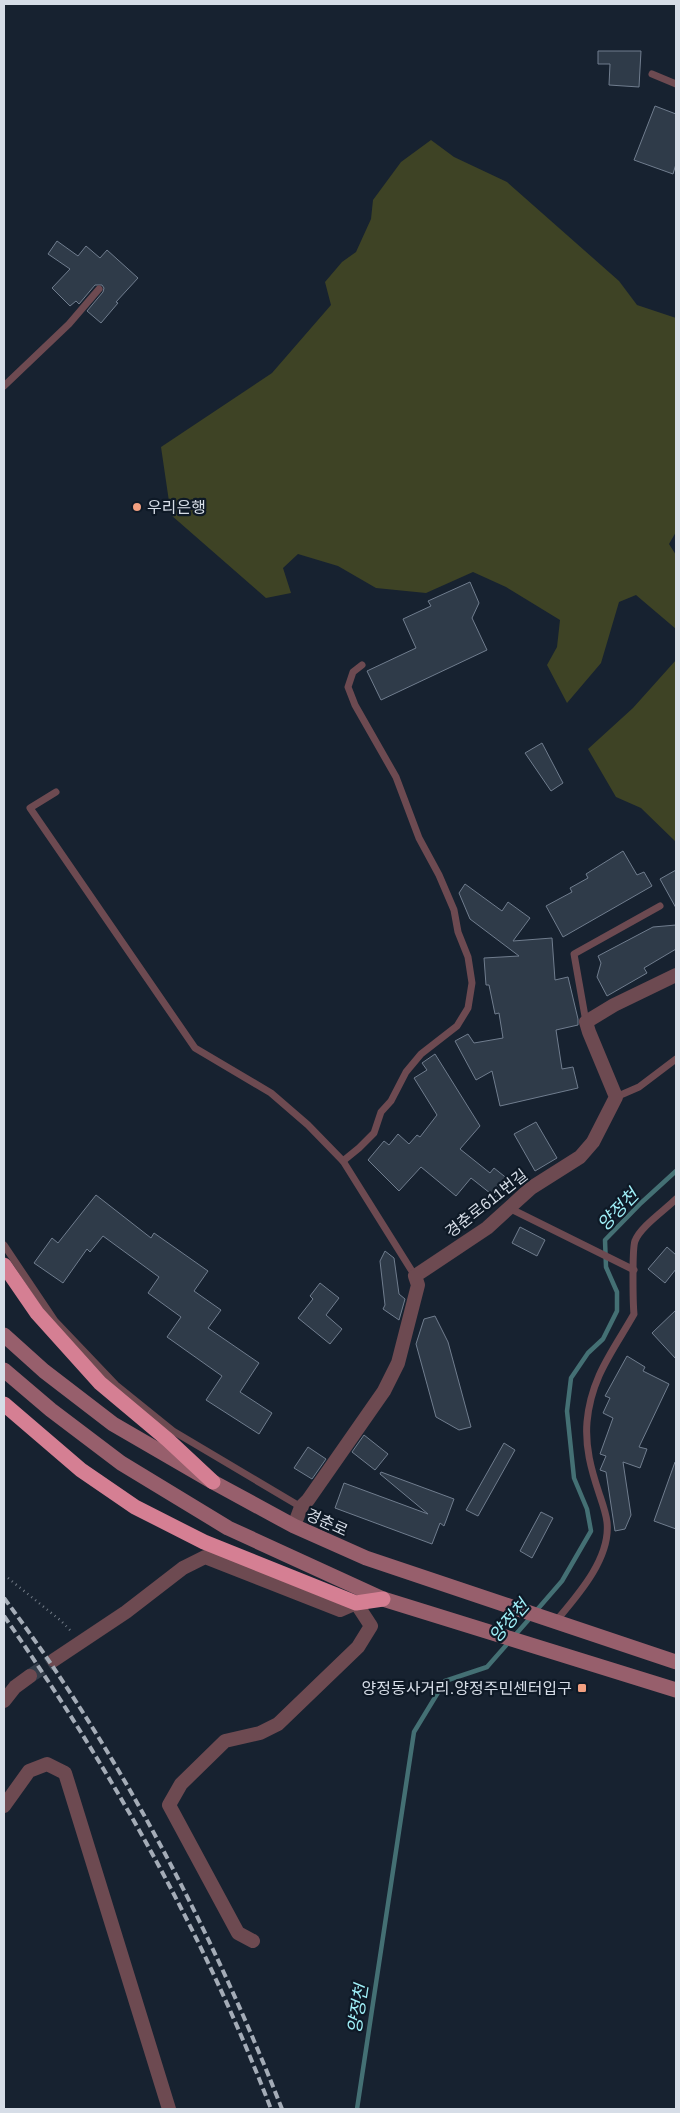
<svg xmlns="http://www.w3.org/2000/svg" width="680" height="2113" viewBox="0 0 680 2113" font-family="Arial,'Noto Sans KR',sans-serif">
	<rect width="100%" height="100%" fill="#172230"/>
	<g fill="#3e4325">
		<path d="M431,140L454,157L507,182L619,281L637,305L676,318V532L669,544L676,555V629L636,595L619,602L601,663L567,703L547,665L557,647L560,620L506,587L473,572L426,593L376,588L338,566L298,554L283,568L291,593L266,598L171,515L161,447L272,373L331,305L325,282L342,262L356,252L371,219L373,200L401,162Z"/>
		<path d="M676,660V842L641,808L616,797L588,749L633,708Z"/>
	</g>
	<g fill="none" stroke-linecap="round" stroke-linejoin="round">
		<g stroke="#447074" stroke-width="4.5">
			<path d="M536,1611L562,1581L591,1531L587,1509L574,1478L567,1411L571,1378L588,1353L603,1339L617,1311V1292L606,1267L605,1240L641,1203L676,1171"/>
			<path d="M357,2109L414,1732L445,1681L487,1667L531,1617"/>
		</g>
	</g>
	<g fill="#2f3b49" stroke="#707d8e">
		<path d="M598,51H641L639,87L609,85L610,64H598Z"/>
		<path d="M655,106L676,114V164L673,174L634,160Z"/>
		<path d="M57,241L78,256L86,246L100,258L107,250L138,278L116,302L118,303L101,323L87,311L103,292L104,288L102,285H95L79,304L76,301L70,306L52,288L70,269L48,254Z"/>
		<path d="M470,582L479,603L472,618L487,650L381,700L367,671L416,648L403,619L431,606L428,601Z"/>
		<path d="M542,743L563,783L551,791L525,753Z"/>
		<path d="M623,851L637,875L644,872L652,886L563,937L546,906L572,892L570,888L588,878L586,874Z"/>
		<path d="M676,870V908L660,879Z"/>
		<path d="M465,884L502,911L508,902L530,918L513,941L552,938L555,980L568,977L578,1019V1025L556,1030L562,1069L573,1067L578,1088L500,1106L492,1071L476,1080L455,1041L468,1034L474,1043L503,1038L499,1013L495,1014L489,985H486L484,958L519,956L470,919L459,893Z"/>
		<path d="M676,925V949L644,968L647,973L607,996L597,977L601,963L598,956L653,927Z"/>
		<path d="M435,1054L480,1126L460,1149L490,1173L494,1168L509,1180L495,1197L471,1178L456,1196L421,1167L399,1191L368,1160L384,1141L389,1145L398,1134L409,1144L417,1135L420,1137L437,1115L414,1078L427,1070L422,1063Z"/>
		<path d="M536,1122L557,1158L535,1171L514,1134Z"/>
		<path d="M96,1195L151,1238L154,1233L208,1271L194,1291L221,1310L208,1328L259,1363L240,1392L272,1413L259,1434L206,1400L222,1376L167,1337L181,1317L148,1293L159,1277L103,1236L90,1252L87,1249L63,1283L34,1263L52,1238L58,1243Z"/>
		<path d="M520,1227L545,1240L537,1256L512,1243Z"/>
		<path d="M667,1247L676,1255V1269L665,1283L648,1269Z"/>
		<path d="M385,1251L394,1258L399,1294L405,1299L399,1320L383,1309L385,1305L380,1261Z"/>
		<path d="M320,1283L339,1298L326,1315L342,1329L330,1344L298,1318L313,1299L310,1296Z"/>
		<path d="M676,1310V1359L652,1333Z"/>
		<path d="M435,1316L448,1342L471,1427L459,1430L436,1417L416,1344L424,1319Z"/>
		<path d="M627,1356L645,1367L643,1371L669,1384L639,1447L647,1449L640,1468L623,1462L631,1515L625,1529L615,1531L606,1472L600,1470L606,1456L600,1454L613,1418L603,1413L610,1398L605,1396Z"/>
		<path d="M364,1435L388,1454L375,1470L352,1452Z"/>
		<path d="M504,1443L515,1450L478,1516L466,1510Z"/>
		<path d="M308,1447L326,1459L312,1479L294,1468Z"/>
		<path d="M675,1462L676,1463V1529L654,1521Z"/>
		<path d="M381,1472L454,1499L444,1526L440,1523L432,1544L335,1508L344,1483L428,1514L380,1474Z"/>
		<path d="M541,1512L553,1518L532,1558L520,1551Z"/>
	</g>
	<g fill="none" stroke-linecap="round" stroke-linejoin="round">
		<path stroke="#343e4b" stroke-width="14" stroke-dasharray="14 7" stroke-linecap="butt" d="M30,1676L54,1660"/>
		<path stroke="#717a86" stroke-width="2.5" stroke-dasharray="1 4" stroke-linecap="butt" d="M8,1578L60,1620L72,1632"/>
		<g stroke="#6d4a51" stroke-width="7">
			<path d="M652,74L676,84"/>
			<path d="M4,386L69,324L99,289"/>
			<path d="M56,792L30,808L195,1048L271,1093L308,1125L343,1161L415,1276"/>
			<path d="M586,1022L574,954L660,906"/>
			<path d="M616,1097L639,1087L676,1059"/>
			<path d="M343,1161L359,1148L374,1133L381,1112L391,1101L406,1072L421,1054L457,1026L468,1008L472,983L468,957L458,932L454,910L439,875L419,838L396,777L355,705L348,687L353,672L362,665"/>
			<path d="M509,1208L634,1270"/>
			<path d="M4,1245L55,1321L116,1385L173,1431L301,1507"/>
			<path d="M556,1621C578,1595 611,1558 607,1522C606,1513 602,1502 599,1493C591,1469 585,1447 587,1422C591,1377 613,1351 634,1314C633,1304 632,1248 635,1241C640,1227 665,1210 676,1199"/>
		</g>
		<g stroke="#6d4a51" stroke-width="14">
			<path d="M294,1526L301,1507L308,1500L384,1391L398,1363L418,1285L415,1276L487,1228L531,1188L580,1157L593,1142L616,1097L589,1032L586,1022L614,1005L676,975"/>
			<path d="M54,1660L126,1612L183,1568L205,1557L340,1610L356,1603L371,1626L358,1647L278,1724L260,1733L225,1741L181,1784L169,1805L238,1933L253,1941"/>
			<path d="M4,1701L15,1687L30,1676"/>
			<path d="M4,1806L29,1771L47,1764L65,1773L169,2109"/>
		</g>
		<g stroke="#975f6c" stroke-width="15">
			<path d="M4,1335L44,1371L113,1424L213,1482L294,1526L366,1558L676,1662"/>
			<path d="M4,1370L51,1410L121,1463L228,1528L383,1599L676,1690"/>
		</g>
		<g stroke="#d57f93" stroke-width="15">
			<path d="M4,1265L37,1313L100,1383L168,1440L213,1482"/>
			<path d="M4,1404L81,1470L135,1507L204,1542L356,1603L383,1599"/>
		</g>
		<g stroke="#a4acb7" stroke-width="4" stroke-dasharray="8 4" stroke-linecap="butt">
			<path d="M4,1598C120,1753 211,1929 282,2109"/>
			<path d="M4,1616C112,1771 203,1932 271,2109"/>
		</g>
	</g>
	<g fill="#f2a081" stroke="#0e1926" stroke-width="2">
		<circle cx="137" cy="507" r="5"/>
		<rect x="577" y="1683" width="10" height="10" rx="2.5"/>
	</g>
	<g text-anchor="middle" stroke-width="4.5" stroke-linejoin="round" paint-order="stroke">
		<g font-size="16" fill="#d6dde7" stroke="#0e1926" text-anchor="start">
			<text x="147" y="513">우리은행</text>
			<text x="572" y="1694" text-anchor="end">양정동사거리.양정주민센터입구</text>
		</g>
		<g font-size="16" fill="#d6dde7" stroke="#0e1926">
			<text transform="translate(486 1203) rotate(-38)" y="6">경춘로611번길</text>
			<text transform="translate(327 1522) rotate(24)" y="6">경춘로</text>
		</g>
		<g font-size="18" font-style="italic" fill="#a0f0f8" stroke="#0e1926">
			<text transform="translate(618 1210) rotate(-46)" y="6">양정천</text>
			<text transform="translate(509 1621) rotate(-49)" y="6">양정천</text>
			<text transform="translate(358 2009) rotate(-81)" y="6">양정천</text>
		</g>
	</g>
	<rect width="680" height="2113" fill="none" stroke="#d6dde7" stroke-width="10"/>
</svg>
